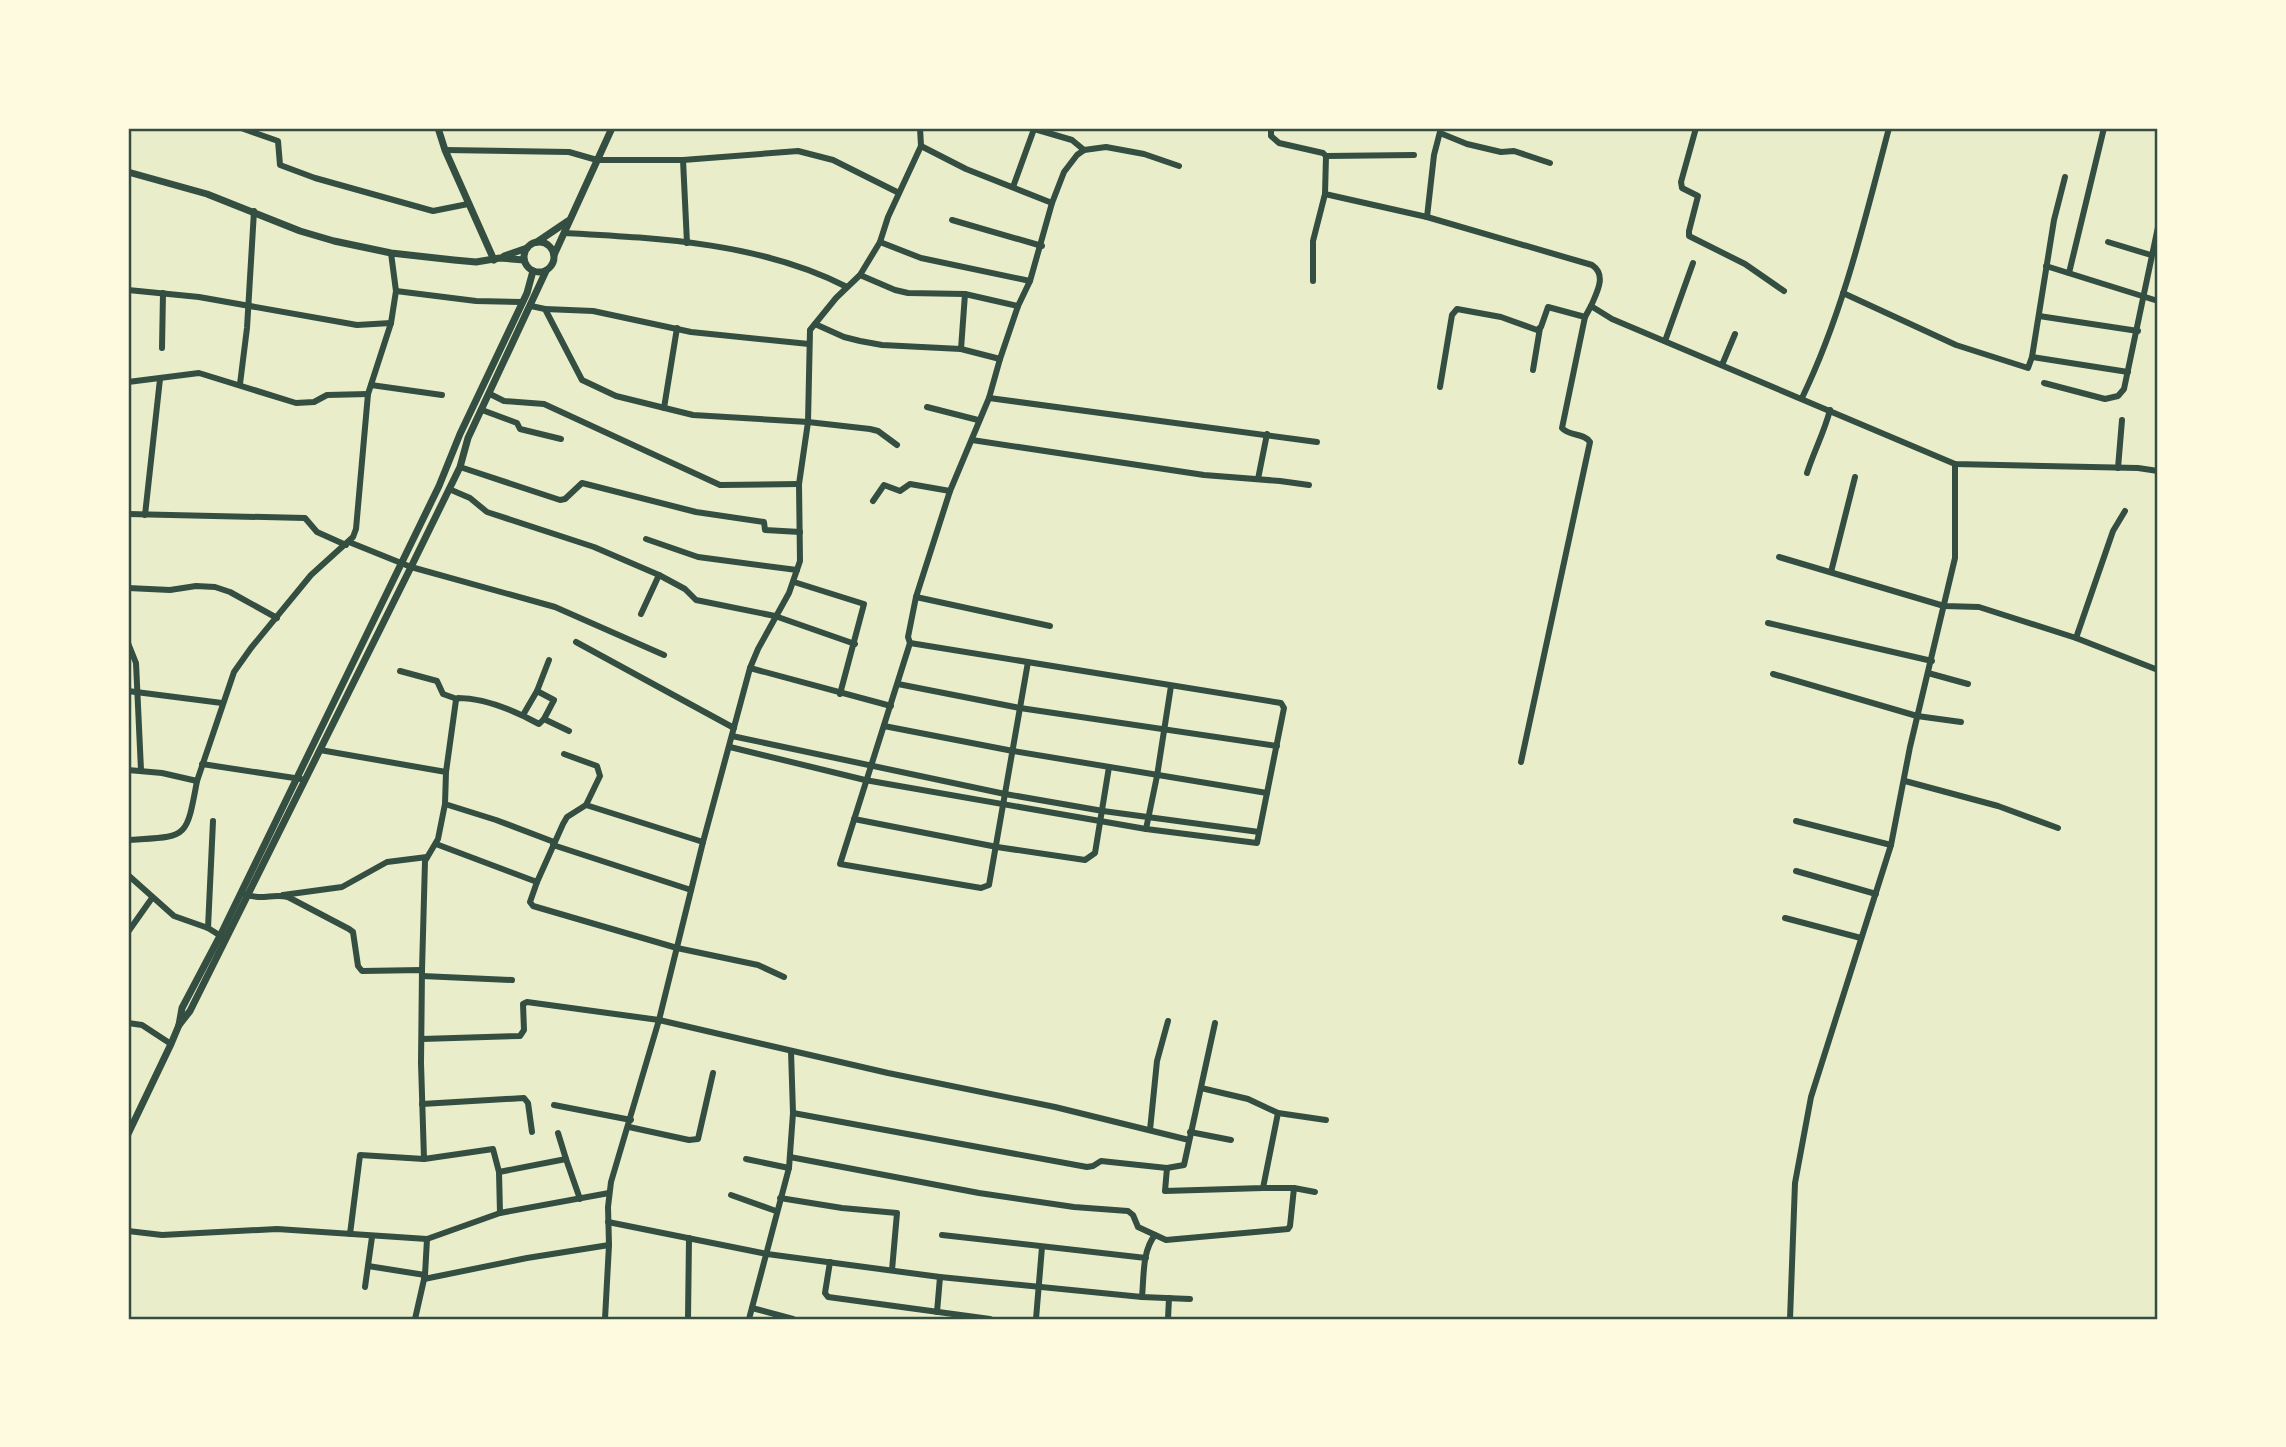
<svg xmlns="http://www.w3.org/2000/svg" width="2286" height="1447" viewBox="0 0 2286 1447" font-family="'DejaVu Sans',sans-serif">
	<rect width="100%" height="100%" fill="#e9edc9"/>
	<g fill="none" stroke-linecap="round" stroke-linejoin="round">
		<g stroke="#344e41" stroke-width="6">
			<path d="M241,128L278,141L280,165L315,178L433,211L468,204"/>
			<path d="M1031,128L1072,140L1084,150"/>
			<path d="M1271,128V136L1279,143L1323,153L1326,156L1325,194L1427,217L1592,265C1607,275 1597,292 1591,306L1612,319L1955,464L2138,468L2158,471"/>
			<path d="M1696,128L1681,182L1682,188L1698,196L1689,231V236L1745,264L1784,291"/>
			<path d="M1440,133L1467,144L1501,152L1514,151L1550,163"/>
			<path d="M921,146L966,169L1052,203"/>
			<path d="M445,150L569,152L597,160H683L798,151L833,160L899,193"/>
			<path d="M1326,156L1414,155"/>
			<path d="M683,160L687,243"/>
			<path d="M1013,187L1034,129"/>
			<path d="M1427,217L1434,155L1441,128"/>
			<path d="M952,220L1042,246"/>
			<path d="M565,233C659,238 762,243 847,287"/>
			<path d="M880,242L921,258L1030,281"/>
			<path d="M2108,242L2151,255"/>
			<path d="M2046,266L2158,301"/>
			<path d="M2069,273L2104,128"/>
			<path d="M860,275L895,290L908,293L965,294L1018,306"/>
			<path d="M1313,281V241L1325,194"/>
			<path d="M128,290L199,297L357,325L391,323"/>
			<path d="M396,291L476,301L522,302"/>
			<path d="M1843,293L1956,345L2028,368L2032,357L2054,220L2065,177"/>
			<path d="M531,306L545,309L582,380L616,396L693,415L808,422L870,429L878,431L897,445"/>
			<path d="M545,309L593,311L691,332L809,344"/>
			<path d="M2039,316L2138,331"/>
			<path d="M815,324L844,337L860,341L882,345L961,349L1000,359"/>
			<path d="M1665,341L1693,263"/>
			<path d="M162,348L163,293"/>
			<path d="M961,349L965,294"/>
			<path d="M2032,357L2128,372"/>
			<path d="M1722,365L1735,334"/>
			<path d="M1533,370L1540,328"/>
			<path d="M128,382L199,373L296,403L314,402L327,395L368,394"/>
			<path d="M2044,383L2105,399L2118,396L2124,389L2158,227"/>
			<path d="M240,384L247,328L254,211"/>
			<path d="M371,385L442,395"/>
			<path d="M1440,387L1452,315L1457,309L1501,317L1537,330L1541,327L1548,307L1585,317L1591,306"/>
			<path d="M490,394L504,401L544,404L720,485L799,484"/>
			<path d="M989,398L1317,442"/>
			<path d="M1802,398C1843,313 1865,219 1889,128"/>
			<path d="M927,407L978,420"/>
			<path d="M664,408L677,328"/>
			<path d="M482,410L517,423L520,429L561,439"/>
			<path d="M972,440L1204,475L1280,481L1309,485"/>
			<path d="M460,467L560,500L565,499L582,483L696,512L764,522L765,530L800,532"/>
			<path d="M2118,468L2122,420"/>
			<path d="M1807,473C1814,451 1824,433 1830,410"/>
			<path d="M1258,479L1267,434"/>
			<path d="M449,489L470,498L487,512L594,547L659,575L685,589L696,600L775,616L855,644"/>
			<path d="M873,501L884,485L900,491L910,484L950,491"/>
			<path d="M128,514L305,518L317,532L346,545"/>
			<path d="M145,515L160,379"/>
			<path d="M646,539L698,557L797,570"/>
			<path d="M349,542L411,567L555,607L664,655"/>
			<path d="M1779,557L1944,606L1979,607L2076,638L2158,670"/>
			<path d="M1831,572L1855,477"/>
			<path d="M794,582L864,604L840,694"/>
			<path d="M128,588L170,590L196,586L215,587L230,592L277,618"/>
			<path d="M916,597L1050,626"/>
			<path d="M641,614L659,575"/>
			<path d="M1768,623L1932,661"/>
			<path d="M2076,638L2113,531L2125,511"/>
			<path d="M576,642L734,728"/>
			<path d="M128,643L136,663L141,770"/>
			<path d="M1028,662L989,885L981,888L840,864L910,643L908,637L916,597L950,491L989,398L1000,359L1018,306L1030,281L1052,203L1064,172L1077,155L1084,150L1106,147L1144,154L1179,166"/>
			<path d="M750,668L891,706"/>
			<path d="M400,671L437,681L443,694L457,699"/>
			<path d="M1928,673L1968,684"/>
			<path d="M1773,674L1917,716L1961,722"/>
			<path d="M898,684L1020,708L1277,746"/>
			<path d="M128,691L222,703"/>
			<path d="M537,691L549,660"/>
			<path d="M523,715L537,691L554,700L544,719"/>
			<path d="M884,726L1013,751L1267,793"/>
			<path d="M732,736L1005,794L1103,811L1259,832"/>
			<path d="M730,747L865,780L1146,829L1257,843L1284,708L1281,703L910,643"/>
			<path d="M320,750L446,772L445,804L438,839L425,861L422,970"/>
			<path d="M1521,762L1590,442C1583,432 1570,437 1562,428L1585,317"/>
			<path d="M202,764L301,779"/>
			<path d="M128,770L162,773L197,781L234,672L251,648L311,575L353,537L356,529L368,394L391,323L396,291L391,253"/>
			<path d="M446,772L456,700L458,698C486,698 515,711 539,724L544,719L569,731"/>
			<path d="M1905,781L1998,806L2058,828"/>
			<path d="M445,804L496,820L554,842"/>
			<path d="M586,805L703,842"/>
			<path d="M854,819L997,847L1085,860L1095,853L1109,767"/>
			<path d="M1796,821L1891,845"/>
			<path d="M1146,829L1157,776L1171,686"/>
			<path d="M128,840C187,836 186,841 197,781"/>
			<path d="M436,844L537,882L563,824L567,817L586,805L600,776L597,766L564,754"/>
			<path d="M553,845L691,890"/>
			<path d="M1796,871L1876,894"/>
			<path d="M128,875L174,916L208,928L224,938"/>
			<path d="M537,882L530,902L533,906L677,948L758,965L784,977"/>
			<path d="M244,894C263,901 272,893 288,897L349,929L353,932L358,966L362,971L422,970L421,1063L424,1159L493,1149L499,1172L500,1213"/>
			<path d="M283,895L342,887L387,862L427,857"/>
			<path d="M1785,918L1861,938"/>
			<path d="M208,928L213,821"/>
			<path d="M128,932L152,898"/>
			<path d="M422,976L512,980"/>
			<path d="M128,1023L142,1025L171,1044"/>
			<path d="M422,1039L520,1036L524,1030L523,1004L527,1002L659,1020L888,1073L1055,1107L1189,1140"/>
			<path d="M1201,1088L1248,1099L1278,1113L1326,1120"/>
			<path d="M422,1104L524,1098L528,1103L532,1132"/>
			<path d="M554,1105L631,1120"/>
			<path d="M793,1113L1087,1167L1093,1166L1101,1161L1167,1168L1184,1165L1215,1023"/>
			<path d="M629,1127L689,1140L698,1139L713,1073"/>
			<path d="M1150,1130L1157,1061L1168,1021"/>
			<path d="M1190,1132L1231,1140"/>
			<path d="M558,1133L566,1159"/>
			<path d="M790,1157L979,1193L1074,1207L1128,1211L1133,1215L1138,1227L1166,1240L1288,1229L1290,1226L1294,1188L1315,1192"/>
			<path d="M746,1159L789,1168"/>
			<path d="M1167,1168L1165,1191L1263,1188L1278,1113"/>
			<path d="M499,1172L566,1159L580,1199"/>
			<path d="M1263,1188H1294"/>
			<path d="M731,1195L776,1211"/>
			<path d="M780,1198L842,1208L897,1213L892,1270"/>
			<path d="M608,1222L767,1254L940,1277L1142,1297L1190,1299"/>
			<path d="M128,1231L162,1235L277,1229L427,1239L500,1213L609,1193"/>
			<path d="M350,1234L360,1155L424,1159"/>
			<path d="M942,1235L1146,1258"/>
			<path d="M830,1262L825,1293L828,1297L990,1319"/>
			<path d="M368,1266L425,1275"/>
			<path d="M424,1279L527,1258L609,1245"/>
			<path d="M365,1287L372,1237"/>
			<path d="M1142,1297C1144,1277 1142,1251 1155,1235"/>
			<path d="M752,1308L793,1319"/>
			<path d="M937,1312L940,1277"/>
			<path d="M415,1319L425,1275L427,1239"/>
			<path d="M605,1319L609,1245L608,1207L611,1182L659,1020L703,842L750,668L758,649L789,593L800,561L799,484L808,422L810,330L836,298L860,275L880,242L888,217L921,146L920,128"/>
			<path d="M688,1319L689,1238"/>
			<path d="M749,1319L789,1168L793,1113L791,1051"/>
			<path d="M1036,1319L1042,1247"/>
			<path d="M1168,1319L1169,1298"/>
			<path d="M1790,1319L1795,1183L1811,1097L1891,845L1910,747L1955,558V464"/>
		</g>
		<g stroke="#344e41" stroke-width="7">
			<path d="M438,128L445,150L494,260"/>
			<path d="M128,172L207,194L300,231L334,241L391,253L454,260L476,262L500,258L524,260"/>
			<circle cx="539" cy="257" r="15"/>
			<path d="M537,242L568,221"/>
			<path d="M554,255L612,128"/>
			<path d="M504,256L527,248"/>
			<path d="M179,1025L190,1011L411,567L460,467L468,438L546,271"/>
			<path d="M128,1134L171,1044L179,1025L182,1008L220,936L439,486L460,434L527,293L533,271"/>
		</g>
	</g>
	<rect width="2286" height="1447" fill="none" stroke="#fefae0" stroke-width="259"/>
	<rect x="130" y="130" width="2026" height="1188" fill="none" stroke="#344e41" stroke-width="2.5"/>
</svg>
